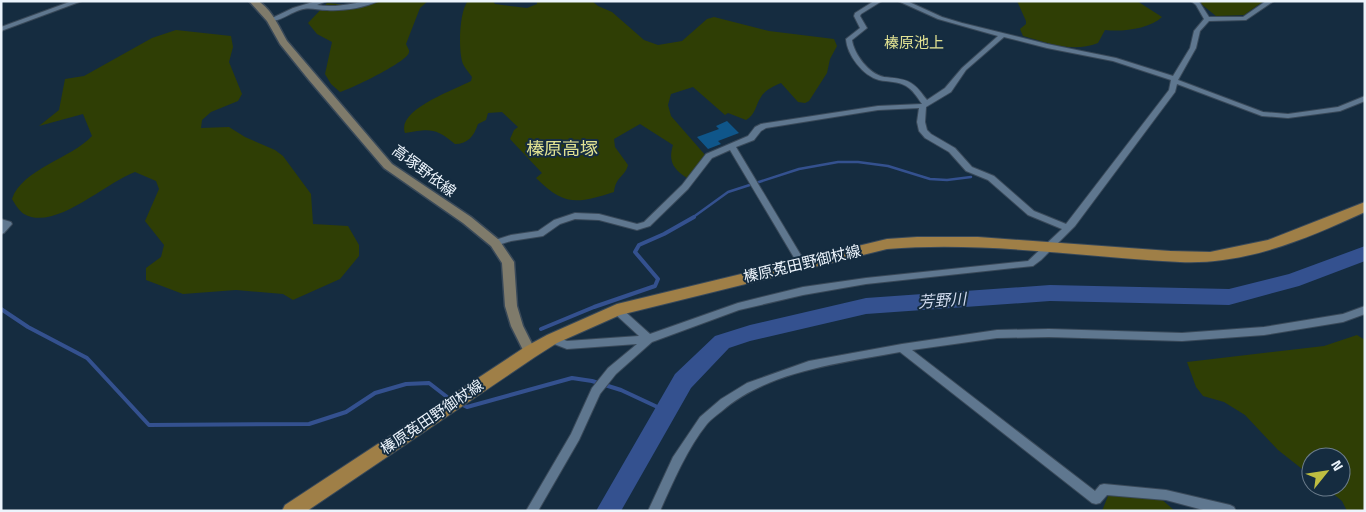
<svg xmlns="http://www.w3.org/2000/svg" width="1366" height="512" viewBox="0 0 1366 512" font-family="'Titillium Web','Noto Sans JP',sans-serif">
	<rect width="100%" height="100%" fill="#152c40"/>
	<g fill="#2f3e05">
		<path d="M362,1H428L420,8L406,44C407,46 410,51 409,52C409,61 351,89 340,92L331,84L325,74L332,42L317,34L308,23L327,3L349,5Z"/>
		<path d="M468,1H493L495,4L527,8L537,4V1H592L598,6L612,12L644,40L658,45L682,41L707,19L714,17L769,31L834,39L837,46L830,59L827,73L809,101L805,103L798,102L781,83C774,86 765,90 761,97C755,106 756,114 746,120L728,113L725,115L693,87L671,94L668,105L671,116L706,156L687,178C673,169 668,161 673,145L640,124L614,139L615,147L628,165C625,177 616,176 614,192C577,204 564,206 536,178L542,173L510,139L514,130L518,127L502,112L488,113L486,120L478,124C474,136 468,144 455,144C435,127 429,129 405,133C396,110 454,90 471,81L472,77C469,73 465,68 463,64C458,52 459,11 468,1Z"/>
		<path d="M1017,1H1137L1162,17C1149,29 1123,32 1105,30L1098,43C1072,53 1049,43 1023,36L1020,29L1026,24V21Z"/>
		<path d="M1204,1H1264L1244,15L1216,16L1200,3Z"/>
		<path d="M176,30L231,36L233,47L229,62L242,94L238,101L211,112L202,120L201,128L229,127L245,137L275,150L283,156L311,194L313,224L348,226L359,245V256L340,279L293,300L283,294L236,290L183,294L146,280V268L161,257L164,245L145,221L159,189L156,181L135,172C106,182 55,232 24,214C19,211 15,204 12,199C22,169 72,158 92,136L83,114L39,126L59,110L65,79L84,76L152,38Z"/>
		<path d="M1357,335L1365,340V511H1347L1342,501L1325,487H1341V457H1311V476L1278,450L1245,415L1224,402L1203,396L1196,387L1187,362L1324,346Z"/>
		<path d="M1138,494L1160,498L1175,511H1102L1108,496Z"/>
	</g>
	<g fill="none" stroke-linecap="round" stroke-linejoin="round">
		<path stroke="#34518f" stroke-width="2.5" d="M692,218L728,192L799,169L838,162H858L888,166L930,179L947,180L971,177"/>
		<g stroke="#34518f" stroke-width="4">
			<path d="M1,309L28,327L87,358L149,425L309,424L346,412L375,393L406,384L429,383L451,400"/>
			<path d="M541,329L594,307L655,286L658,279L635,252L639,245L664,234L694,217"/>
			<path d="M461,404L467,407L572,378L592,381L621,390L666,411"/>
		</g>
		<path fill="#34518f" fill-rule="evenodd" d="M1365,246V261L1299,286L1229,305L1050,301L866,314L750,341L729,348L691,388L621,511H596L675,374L715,336L750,325L866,298L1050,285L1229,289L1289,274Z"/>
	</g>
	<path fill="#0f568a" d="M727,121L739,133L718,141L721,144L708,149L697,137L719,129L716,126Z"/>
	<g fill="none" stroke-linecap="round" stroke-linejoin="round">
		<g stroke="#394959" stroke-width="2">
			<g id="minor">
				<path d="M72,1H82L1,31V27Z"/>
				<path d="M316,1H327L317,5C338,9 357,1 378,1C364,8 343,11 327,10C315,10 309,6 297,11C289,14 275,24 268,20L293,8Z"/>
				<path d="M874,1H882L861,14L860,16L867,28L852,40C854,54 869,74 884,77C893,78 903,78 911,83C918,87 922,94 927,100L945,88L962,68L998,36L938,19L898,1H907L942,17L962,23L1047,44L1116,58L1173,76L1190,48L1194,31L1204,19L1196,5L1191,1H1198L1200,3L1209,17H1243L1266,1H1274L1246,20L1209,21L1200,31L1196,48L1178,80L1263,112L1288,114L1338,107L1365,96V101L1340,111L1288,118L1262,116L1177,84L1175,92L1075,226L1041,260L1033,266L866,284L803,295L739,310L652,342L616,374L600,394L579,440L538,511H526L571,434L592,388L608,368L637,344L567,349L549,342L547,339L549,336L552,335L567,341L639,336L614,313L612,310L614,307H620L650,334L738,303L803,287L866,278L1028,261L1062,229L1028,215L988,180L966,171L949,152L925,138L919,131L917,122L919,108L878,110L766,128L761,131L754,140L736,147L805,262L806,264L805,266H799L730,150L712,158L688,189L650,226L637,230L599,220L575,219L560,224L543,236L511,241L495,246L492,245L491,243L492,241L511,235L538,231L554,220L575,213L599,214L637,224L644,222L682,185L706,154L748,136L755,127L761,124L878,106L922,104C917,97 913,90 906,86C898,81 888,82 879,80C863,76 847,55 846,39L860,28L854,16L855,13ZM1004,37L1047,48L1113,61L1171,80L1169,90L1066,224L1034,211L994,176L972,167L955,148L931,134L927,130L925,122L926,107L951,92L966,70Z"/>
				<path d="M1,219L11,222L12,224L4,233L1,234Z"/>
				<path d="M1365,306V314L1343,322L1264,335L1182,341L1049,337L997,338L912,350L1095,491L1100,485L1104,484L1166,490L1230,505L1234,507L1236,511H1207L1166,500L1107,495L1100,503L1096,504L1092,503L900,352C841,363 768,371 722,411C717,415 711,419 707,424C687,449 673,482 660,511H648L673,457L700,417L721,399L747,383L809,361L902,344L997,330L1049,329L1182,333L1264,327L1343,314Z"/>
			</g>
		</g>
		<g stroke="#394959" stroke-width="3">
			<path id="secondary" d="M249,1C253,1 258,0 261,3C273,12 280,29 287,41L392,164L471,217L499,240L514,262L517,306L523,326L536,352L534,356L530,357L526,356L511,326L505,306L502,263L491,246L463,223L384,168L309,80L280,44L267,21Z"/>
		</g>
		<g stroke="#394959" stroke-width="2">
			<path id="primary" d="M1365,202V212C1306,239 1246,265 1180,262C1082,257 985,241 887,249L620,315L557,343L535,357L307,511H282L285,505L525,347L547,335L617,304L887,239L917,237H978L1170,251L1210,252L1268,240Z"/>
		</g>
		<use href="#minor" fill="#5f778f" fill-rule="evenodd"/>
		<use href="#secondary" fill="#7f7b6b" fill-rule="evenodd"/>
		<use href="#primary" fill="#9f7f47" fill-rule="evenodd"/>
	</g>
	<g text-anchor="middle" stroke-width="4" stroke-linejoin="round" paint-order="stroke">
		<g font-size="15" fill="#e0e192" stroke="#152c40">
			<text x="914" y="48">榛原池上</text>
		</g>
		<g font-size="15" fill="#ecf4fc" stroke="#152c40">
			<text transform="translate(424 171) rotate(37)" y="5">高塚野依線</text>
			<text transform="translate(802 264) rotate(-13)" y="5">榛原菟田野御杖線</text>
			<text transform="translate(432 417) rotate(-34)" y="5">榛原菟田野御杖線</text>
		</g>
		<g font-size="16" font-style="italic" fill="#d0daed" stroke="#152c40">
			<text transform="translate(942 300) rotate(-4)" y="6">芳野川</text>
		</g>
		<g font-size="18" fill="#e0e192" stroke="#152c40">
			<text x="562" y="155">榛原高塚</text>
		</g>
	</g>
	<rect width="1366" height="512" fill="none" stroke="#ecf4fc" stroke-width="5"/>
	<g transform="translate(1326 472) rotate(60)"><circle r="24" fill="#152c40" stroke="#6b7c8b"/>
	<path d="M0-4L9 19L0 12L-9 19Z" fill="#bfbe41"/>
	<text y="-8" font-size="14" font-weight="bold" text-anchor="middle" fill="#ecf4fc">N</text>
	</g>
</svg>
